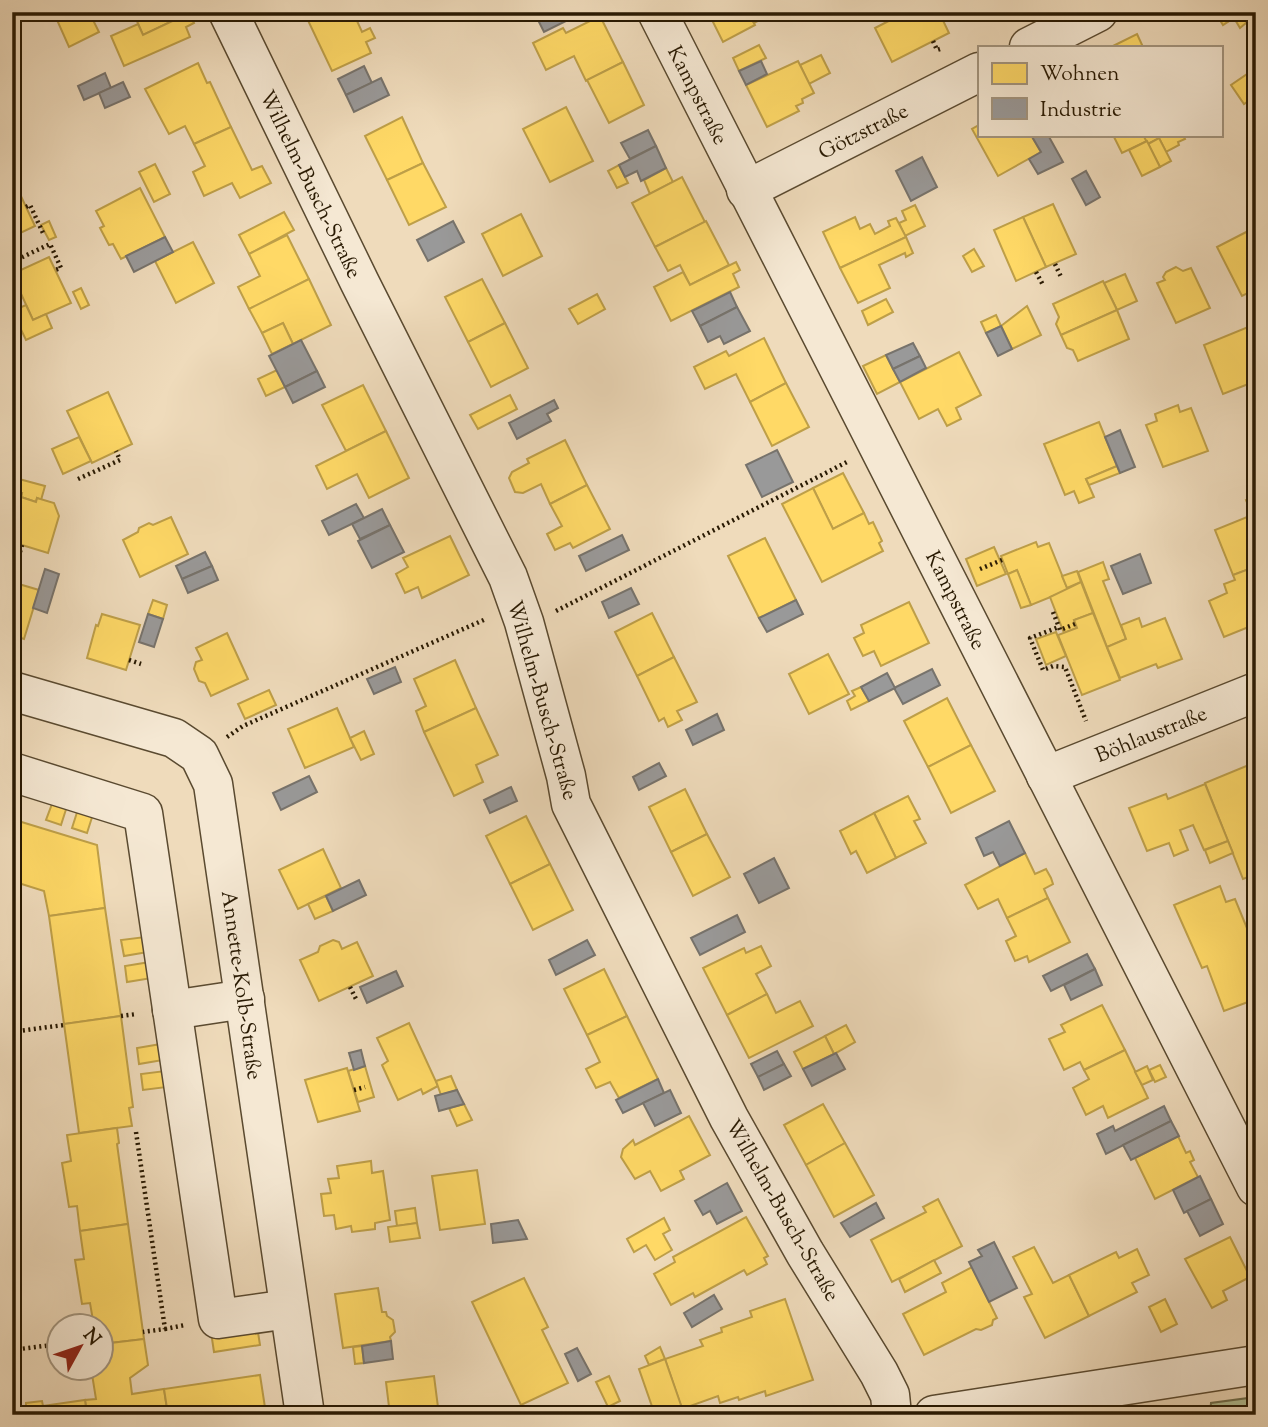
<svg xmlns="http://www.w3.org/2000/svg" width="1268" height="1427" viewBox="0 0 1268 1427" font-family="'Sorts Mill Goudy',serif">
	<rect width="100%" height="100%" fill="#efdbbb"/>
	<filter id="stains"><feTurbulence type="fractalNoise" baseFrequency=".00286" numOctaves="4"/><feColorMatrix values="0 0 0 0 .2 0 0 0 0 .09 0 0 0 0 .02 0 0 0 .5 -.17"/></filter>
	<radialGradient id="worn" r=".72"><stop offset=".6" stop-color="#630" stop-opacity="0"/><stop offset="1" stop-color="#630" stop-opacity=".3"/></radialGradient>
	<path fill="#b2c195" stroke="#6d6d4c" stroke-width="2" d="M1256,1397V1415H1207L1210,1414L1211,1403Z"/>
	<g fill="#ffd966" stroke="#be9f48" stroke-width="2">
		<path d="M74,12H89L99,32L69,47L57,20Z"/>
		<path d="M133,12H179L181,17L143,35Z"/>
		<path d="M179,12H189L194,23L186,27L190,37L124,66L111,36L138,24L143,35L181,17Z"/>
		<path d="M304,12H353L362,32L370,28L375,38L366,42L371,53L332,71Z"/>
		<path d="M708,12H748L755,25L723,42Z"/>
		<path d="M748,12H775L754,23Z"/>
		<path d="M906,12H939L949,33L892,62L875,28Z"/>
		<path d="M1215,12H1256V38L1246,23L1240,28L1234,18L1223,25Z"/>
		<path d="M600,16L623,62L586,81L574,56L546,70L533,43L563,28L566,33Z"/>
		<path d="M1137,34L1143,47H1111Z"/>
		<path d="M759,45L766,58L739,71L733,58Z"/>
		<path d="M821,55L830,73L809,84L800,65Z"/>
		<path d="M798,61L814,93L802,99L803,103L796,106L799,111L767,127L746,85Z"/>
		<path d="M623,62L644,105L609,123L587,80Z"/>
		<path d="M198,63L207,83L210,82L231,127L194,144L185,126L169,134L145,89Z"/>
		<path d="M1256,68V96L1244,104L1231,85Z"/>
		<path d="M566,107L593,161L550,182L523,129Z"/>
		<path d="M402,117L423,163L387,180L365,136Z"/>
		<path d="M979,125V135H1031L1041,152L998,176L972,129Z"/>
		<path d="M231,127L252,170L262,166L271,183L240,198L232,183L204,196L193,172L205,166L194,144Z"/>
		<path d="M1113,135H1143L1147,141L1122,153Z"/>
		<path d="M1143,135H1183L1185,139L1178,142L1179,145L1166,152L1159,138L1148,144Z"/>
		<path d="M1159,138L1171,161L1160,167L1148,144Z"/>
		<path d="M1147,141L1160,167L1142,176L1129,150Z"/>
		<path d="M423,163L446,207L409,225L387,180Z"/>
		<path d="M155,164L170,194L154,202L139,172Z"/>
		<path d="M619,165L628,183L617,188L608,171Z"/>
		<path d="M666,168L673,182L650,194L644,180Z"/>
		<path d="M682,177L705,222L655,247L632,203Z"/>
		<path d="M140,188L165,237L121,259L113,244L109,245L100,228L104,226L96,211Z"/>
		<path d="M19,192L35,226L12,237V196Z"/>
		<path d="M1053,204L1076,254L1046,267L1023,217Z"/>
		<path d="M915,205L925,226L905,236L899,223L906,220L902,211Z"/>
		<path d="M284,212L294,230L249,254L239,235Z"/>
		<path d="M521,214L542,256L503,276L482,234Z"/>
		<path d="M855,217L860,229L870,224L875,234L890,226L888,221L896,218L906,237L840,268L823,232Z"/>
		<path d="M1023,217L1046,267L1016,281L994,230Z"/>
		<path d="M49,221L56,237L49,240L41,225Z"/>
		<path d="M706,221L729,265L690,285L680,265L668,271L655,247Z"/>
		<path d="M1256,227V289L1242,296L1217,247Z"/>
		<path d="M287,235L309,279L249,309L238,287L260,276L249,254Z"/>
		<path d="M906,237L913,253L906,257L905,253L879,265L890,288L858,303L840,268Z"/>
		<path d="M193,242L214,283L176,303L155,261Z"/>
		<path d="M974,249L984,266L972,272L963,256Z"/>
		<path d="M49,257L71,303L33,320L12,274Z"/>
		<path d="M736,262L740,270L733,274L739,287L671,321L654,287L683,272L690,285Z"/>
		<path d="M1176,267L1183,271L1191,268L1210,308L1176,323L1157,283L1165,280L1163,277L1166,272Z"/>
		<path d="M1125,274L1137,301L1117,310L1104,283Z"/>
		<path d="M309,279L331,325L293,344L283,323L262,333L249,309Z"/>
		<path d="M482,279L505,323L468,342L445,297Z"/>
		<path d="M1103,281L1117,310L1061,335L1056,324L1059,317L1053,304Z"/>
		<path d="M81,288L89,305L81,309L73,292Z"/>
		<path d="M597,294L605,309L578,324L569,309Z"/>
		<path d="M886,299L893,312L868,325L862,311Z"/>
		<path d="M26,305L33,320L46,314L52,328L26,340L12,311Z"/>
		<path d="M1027,306L1041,335L1012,349L1001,326Z"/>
		<path d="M1117,310L1129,339L1078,361L1073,350L1067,348L1061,335Z"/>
		<path d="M996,315L1001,326L986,333L981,322Z"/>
		<path d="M283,323L293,344L272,354L262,333Z"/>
		<path d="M505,323L528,368L491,387L468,342Z"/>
		<path d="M1253,325L1256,331V381L1223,394L1204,345Z"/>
		<path d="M764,338L786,383L750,402L736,374L705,389L694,367L726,351L729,356Z"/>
		<path d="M959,352L981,395L956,408L961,419L947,426L938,409L919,419L900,382Z"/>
		<path d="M886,355L900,382L877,394L863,366Z"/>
		<path d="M277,370L285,387L266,396L258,379Z"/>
		<path d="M786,383L809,427L772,446L750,402Z"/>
		<path d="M363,385L386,431L346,451L322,405Z"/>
		<path d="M108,392L132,444L92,463L67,411Z"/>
		<path d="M510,395L517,409L478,429L470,415Z"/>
		<path d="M1178,405L1180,412L1191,408L1208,451L1163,467L1146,425L1157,421L1155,414Z"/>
		<path d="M1099,422L1117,466L1086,479L1094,497L1079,503L1074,491L1065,495L1044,444Z"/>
		<path d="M386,431L409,478L369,498L357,474L327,489L316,466Z"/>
		<path d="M79,437L91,461L63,474L52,449Z"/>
		<path d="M565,440L587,485L550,504L541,484L523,493L515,492L509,478L512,472L529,463L527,459Z"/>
		<path d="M1117,466L1120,473L1089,485L1086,479Z"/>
		<path d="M843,473L864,513L833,529L813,488Z"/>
		<path d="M19,479L45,486L41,500L37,498L36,502L21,497L22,493L16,491Z"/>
		<path d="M587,485L610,529L573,548L570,543L555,550L547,534L562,526L550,504Z"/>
		<path d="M813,488L833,529L864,513L869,524L873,522L882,541L879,543L883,551L822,582L782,504Z"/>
		<path d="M12,490L22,493L21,497L36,502L37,498L54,503L59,516L48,553L12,542Z"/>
		<path d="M1256,496V523H1255L1246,500Z"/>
		<path d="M1252,515L1256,524V559L1250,562L1252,568L1233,575L1215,530Z"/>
		<path d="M171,517L188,554L140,577L123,540L138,532L139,528L149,523L153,525Z"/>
		<path d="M450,536L469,575L422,598L418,587L405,593L396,574L408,567L403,558Z"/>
		<path d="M765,538L796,600L759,618L728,556Z"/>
		<path d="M1036,542L1038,547L1049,543L1068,590L1031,605L1017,570L1008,574L1001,556Z"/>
		<path d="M994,547L1006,574L977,586L966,559Z"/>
		<path d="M1256,559V624L1224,637L1209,601L1227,593L1224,584L1235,580L1233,575L1252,568L1250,562Z"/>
		<path d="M1103,562L1109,579L1103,581L1126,639L1107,647L1078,572Z"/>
		<path d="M1017,570L1031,605L1021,608L1008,574Z"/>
		<path d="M1077,571L1081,582L1067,588L1062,576Z"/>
		<path d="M12,582L39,590L24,639L12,635Z"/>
		<path d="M1081,582L1093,613L1074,620L1077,628L1064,633L1050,597Z"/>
		<path d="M153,600L167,605L163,619L148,614Z"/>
		<path d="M909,602L929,643L881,666L874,651L863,656L854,638L864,633L861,625Z"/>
		<path d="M652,613L674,657L637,676L615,632Z"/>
		<path d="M1093,613L1120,680L1082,695L1058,635L1077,628L1074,620Z"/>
		<path d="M102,614L140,625L126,670L87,658L96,625L98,626Z"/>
		<path d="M1139,618L1142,627L1165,618L1182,659L1158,668L1156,664L1120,678L1107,647L1126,639L1121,625Z"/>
		<path d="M1056,632L1066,656L1046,665L1036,639Z"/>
		<path d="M227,633L248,679L211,696L205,683L199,681L194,669L196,662L202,660L196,648Z"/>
		<path d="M828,654L849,694L809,714L789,674Z"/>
		<path d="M674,657L697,702L677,711L682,720L668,727L664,718L659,721L637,676Z"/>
		<path d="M455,660L476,708L424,732L416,711L426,706L414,679Z"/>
		<path d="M861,687L869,701L851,710L847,701L855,696L852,691Z"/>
		<path d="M269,690L276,705L245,719L238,704Z"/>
		<path d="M947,698L971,745L928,767L904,721Z"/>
		<path d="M337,708L354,747L305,768L288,729Z"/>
		<path d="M476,708L498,755L476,765L483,782L454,796L424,732Z"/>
		<path d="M364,731L374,754L361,760L350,738Z"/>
		<path d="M971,745L995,791L951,813L928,767Z"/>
		<path d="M1256,762V874L1243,879L1205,783Z"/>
		<path d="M1205,784L1228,841L1204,850L1193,825L1180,830L1188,850L1174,856L1169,843L1147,851L1129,808L1166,794L1168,799Z"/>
		<path d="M685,789L707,834L671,852L649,807Z"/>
		<path d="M55,796L69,800L61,825L46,820Z"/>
		<path d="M908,796L920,819L914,821L926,843L896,858L874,813Z"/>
		<path d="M80,803L95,808L87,833L72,828Z"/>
		<path d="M874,813L896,858L867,873L856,851L851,854L840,831Z"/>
		<path d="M526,816L550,864L510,884L486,836Z"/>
		<path d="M15,820L97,845L105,908L49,916L44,891L12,881V830Z"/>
		<path d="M707,834L730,877L693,896L671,852Z"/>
		<path d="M1228,841L1233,853L1210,863L1205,850Z"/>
		<path d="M323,849L341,888L298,909L279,870Z"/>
		<path d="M1025,853L1035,874L1046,869L1051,878L1053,884L1044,889L1048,898L1007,918L998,899L978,909L965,885Z"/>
		<path d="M550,864L573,910L533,930L510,884Z"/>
		<path d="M1220,886L1226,902L1235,899L1256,950V999L1224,1011L1207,966L1202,968L1174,905Z"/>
		<path d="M326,896L333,911L315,919L308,904Z"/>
		<path d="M1048,898L1070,942L1029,962L1027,956L1015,961L1006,941L1016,936L1007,918Z"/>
		<path d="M105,908L121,1016L64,1024L49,916Z"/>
		<path d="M145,937L148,952L124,956L121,940Z"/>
		<path d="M333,940L339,942L342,949L357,942L373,976L319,1001L300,960L318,952L320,946Z"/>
		<path d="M761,946L771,966L756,974L767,994L727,1015L703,968L744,948L746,953Z"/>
		<path d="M150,962L152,978L127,982L125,966Z"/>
		<path d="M604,969L627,1016L587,1035L564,989Z"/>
		<path d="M767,994L776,1013L800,1001L813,1026L749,1058L727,1015Z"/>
		<path d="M1102,1005L1125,1050L1084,1070L1080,1062L1064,1070L1049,1039L1065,1032L1061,1025Z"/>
		<path d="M121,1016L133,1107L129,1108L132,1126L79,1133L64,1024Z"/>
		<path d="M627,1016L658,1079L619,1098L610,1082L596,1088L586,1069L600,1062L587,1035Z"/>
		<path d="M409,1023L438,1086L423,1094L421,1089L398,1100L382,1065L388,1061L377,1038Z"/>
		<path d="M846,1025L855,1042L834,1054L825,1036Z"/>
		<path d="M825,1036L834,1054L803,1069L794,1052Z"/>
		<path d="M161,1044L163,1060L139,1064L137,1048Z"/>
		<path d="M1125,1050L1148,1098L1108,1118L1103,1106L1086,1115L1073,1088L1089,1079L1084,1070Z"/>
		<path d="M1160,1065L1166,1077L1155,1082L1149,1070Z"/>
		<path d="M365,1066L374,1097L358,1102L348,1071Z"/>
		<path d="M1147,1066L1153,1080L1142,1085L1135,1072Z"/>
		<path d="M347,1068L360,1111L318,1122L305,1080Z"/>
		<path d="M165,1071L167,1087L143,1090L141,1074Z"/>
		<path d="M451,1076L457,1090L441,1095L436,1081Z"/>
		<path d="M464,1104L472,1120L457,1126L449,1108Z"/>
		<path d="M823,1104L845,1143L806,1165L784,1125Z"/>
		<path d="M689,1116L710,1155L680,1171L684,1179L661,1191L650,1171L635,1179L621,1157L623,1149L633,1140L635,1145Z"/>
		<path d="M117,1128L119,1143L117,1144L128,1224L80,1231L77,1206L69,1207L62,1163L71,1161L67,1135Z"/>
		<path d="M1178,1136L1186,1153L1190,1151L1194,1160L1190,1162L1198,1177L1155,1199L1135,1158Z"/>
		<path d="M845,1143L874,1195L834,1217L806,1165Z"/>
		<path d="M371,1161L372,1173L383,1171L390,1220L375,1223V1229L352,1232L351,1226L336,1229L334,1215L324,1216L321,1194L331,1193L328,1179L339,1178L337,1166Z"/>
		<path d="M477,1170L485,1224L440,1230L432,1176Z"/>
		<path d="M938,1199L962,1246L892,1282L871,1240L926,1212L923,1207Z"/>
		<path d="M415,1208L417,1223L397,1226L395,1211Z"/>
		<path d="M746,1217L768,1256L764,1258L767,1264L747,1275L744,1270L695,1297L693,1293L671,1305L654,1274L675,1262L673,1257Z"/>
		<path d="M664,1218L670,1230L663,1234L672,1250L655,1260L646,1245L634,1252L627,1239Z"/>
		<path d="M417,1223L420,1238L390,1242L388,1227Z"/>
		<path d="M128,1224L144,1339L102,1344V1326H94L90,1303L82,1304L75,1260L84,1259L80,1231Z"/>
		<path d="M1230,1237L1250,1277L1223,1291L1227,1300L1212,1308L1185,1259Z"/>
		<path d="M1034,1247L1053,1283L1069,1275L1089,1316L1045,1338L1024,1297L1032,1294L1013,1257Z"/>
		<path d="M1137,1249L1149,1275L1132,1283L1137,1292L1089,1316L1069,1275L1116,1252L1119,1258Z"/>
		<path d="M934,1260L941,1273L905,1292L899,1279Z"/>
		<path d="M972,1267L997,1318L993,1320L992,1325L981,1330L976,1329L924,1355L903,1314L946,1292L942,1283Z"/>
		<path d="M524,1278L548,1327L542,1330L568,1383L521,1405L472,1302Z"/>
		<path d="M378,1288L382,1312H386L387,1316L393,1320L395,1332L390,1337L391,1341L343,1348L335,1294Z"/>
		<path d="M785,1299L813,1380L766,1396L765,1391L739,1400L738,1397L720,1403L718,1396L682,1409L665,1359L703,1346L700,1340L722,1332L721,1328L752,1317L750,1311Z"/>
		<path d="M1165,1299L1177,1324L1161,1332L1149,1307Z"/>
		<path d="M257,1326L260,1345L214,1352L211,1332Z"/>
		<path d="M144,1339L148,1365L130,1378L132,1394L164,1389L168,1415H87L85,1400L96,1399L91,1368H102V1344Z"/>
		<path d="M362,1346L364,1363L355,1364L353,1347Z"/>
		<path d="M660,1347L665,1359L649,1365L645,1356Z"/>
		<path d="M665,1359L682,1408L663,1415H655L639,1369Z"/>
		<path d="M260,1375L266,1414L168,1415L164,1389Z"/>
		<path d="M434,1376L439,1415H390L386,1382Z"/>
		<path d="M609,1376L620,1401L608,1407L596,1382Z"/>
		<path d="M85,1400L87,1415H12V1410L26,1408V1403L42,1401L43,1406Z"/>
	</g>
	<g fill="#999" stroke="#77736c" stroke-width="2">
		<path d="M534,12H584L544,32Z"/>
		<path d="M761,61L767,74L746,85L739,71Z"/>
		<path d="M364,66L372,83L346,95L338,79Z"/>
		<path d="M105,73L111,88L84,100L78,86Z"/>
		<path d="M381,78L389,95L354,112L346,95Z"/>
		<path d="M123,82L130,97L105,108L99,93Z"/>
		<path d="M648,130L656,146L630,159L621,143Z"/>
		<path d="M1031,135H1048L1063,162L1038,174L1029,159L1041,152Z"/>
		<path d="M656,146L666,168L641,181L637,171L625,177L619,165Z"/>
		<path d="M922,157L937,187L911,201L896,171Z"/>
		<path d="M1086,171L1100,197L1086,205L1072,179Z"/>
		<path d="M453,221L464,242L428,261L417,240Z"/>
		<path d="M165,237L173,252L134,272L126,256Z"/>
		<path d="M730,292L737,307L700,326L692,311Z"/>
		<path d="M737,307L750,331L724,344L720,336L708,342L700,326Z"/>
		<path d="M1001,326L1012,349L998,356L986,333Z"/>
		<path d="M301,340L317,371L285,387L269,356Z"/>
		<path d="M913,343L920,356L893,369L886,355Z"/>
		<path d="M920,356L926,368L900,382L893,369Z"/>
		<path d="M317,371L325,387L293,403L285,387Z"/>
		<path d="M554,400L558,408L547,414L551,421L517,439L509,423Z"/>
		<path d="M1120,430L1135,467L1120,473L1105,437Z"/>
		<path d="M777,450L793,482L762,497L746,465Z"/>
		<path d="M356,504L364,518L329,535L322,521Z"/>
		<path d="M382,509L390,525L360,539L352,524Z"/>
		<path d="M390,525L404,552L372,568L358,541Z"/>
		<path d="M622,535L629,550L586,571L579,556Z"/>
		<path d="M205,552L212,566L182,579L176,566Z"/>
		<path d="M1140,554L1151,583L1123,594L1111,566Z"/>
		<path d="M212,566L218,580L188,593L182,579Z"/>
		<path d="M45,569L59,574L47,613L33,608Z"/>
		<path d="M631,588L639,604L609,618L602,602Z"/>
		<path d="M796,600L803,614L767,632L759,618Z"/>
		<path d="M148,614L163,619L154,647L139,642Z"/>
		<path d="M395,667L401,682L374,694L367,679Z"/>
		<path d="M932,669L940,685L903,704L894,688Z"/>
		<path d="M887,673L895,688L869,701L861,687Z"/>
		<path d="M717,714L724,730L693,745L686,730Z"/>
		<path d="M659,763L666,776L639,790L633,777Z"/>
		<path d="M309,776L317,792L281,810L273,793Z"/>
		<path d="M511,787L517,801L490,813L484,800Z"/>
		<path d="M1009,821L1025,853L1000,866L993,852L984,856L976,838Z"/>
		<path d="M774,858L789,888L759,903L744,874Z"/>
		<path d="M359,880L366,895L333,911L326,896Z"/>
		<path d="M737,915L745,932L700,955L691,938Z"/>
		<path d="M587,940L595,955L556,975L549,960Z"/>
		<path d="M1087,954L1095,969L1051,991L1043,976Z"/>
		<path d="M1095,969L1102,985L1071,1000L1064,985Z"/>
		<path d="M396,971L403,986L367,1003L360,987Z"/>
		<path d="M361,1050L365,1066L354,1070L349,1053Z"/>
		<path d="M777,1051L784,1064L758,1077L751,1064Z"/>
		<path d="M836,1053L845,1069L812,1086L803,1069Z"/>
		<path d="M784,1064L791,1076L764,1090L758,1077Z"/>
		<path d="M658,1079L664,1093L623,1113L616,1100Z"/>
		<path d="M457,1090L464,1104L439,1111L435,1096Z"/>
		<path d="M670,1090L681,1113L655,1126L643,1103Z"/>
		<path d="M1164,1106L1171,1121L1106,1154L1097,1134L1113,1126L1115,1131Z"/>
		<path d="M1171,1121L1179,1136L1131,1160L1123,1145Z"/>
		<path d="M1200,1176L1211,1199L1184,1213L1173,1190Z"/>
		<path d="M727,1183L742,1211L717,1224L710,1211L703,1215L695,1201Z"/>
		<path d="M1211,1199L1223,1224L1200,1236L1187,1211Z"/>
		<path d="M876,1203L884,1218L850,1237L841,1223Z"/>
		<path d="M518,1220L527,1239L493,1243L491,1224Z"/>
		<path d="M994,1242L1017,1288L989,1302L969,1262L982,1256L978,1250Z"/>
		<path d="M714,1295L722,1309L692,1327L684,1313Z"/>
		<path d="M391,1341L393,1359L364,1363L362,1346Z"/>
		<path d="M577,1348L591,1374L578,1381L565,1354Z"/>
	</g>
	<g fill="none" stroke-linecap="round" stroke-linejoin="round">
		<g stroke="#5a4a30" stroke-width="41">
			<g id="minor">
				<path d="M228,12L360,283L508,577L524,622L566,776L571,804L729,1118L805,1253L879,1373L890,1395L892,1415"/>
				<path d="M657,12L1256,1187"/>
				<path d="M1029,47L1098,12"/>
				<path d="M746,190L979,72"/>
				<path d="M12,691L174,738L199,755L213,784L305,1415"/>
				<path d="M12,772L143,813L218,1319L289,1309"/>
				<path d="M1046,776L1256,692"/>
				<path d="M172,1010L245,999"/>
				<path d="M934,1415L1256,1365"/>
			</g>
		</g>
		<g stroke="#281902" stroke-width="4.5" stroke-dasharray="2 3.5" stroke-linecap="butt">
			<path d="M933,41L937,50L940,49"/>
			<path d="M12,168L17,177L13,179"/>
			<path d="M26,207L30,205L43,233"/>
			<path d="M12,262L50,244L61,268L55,270"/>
			<path d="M1055,264L1061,277"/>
			<path d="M1036,272L1043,285"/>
			<path d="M78,479L120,460L116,451"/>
			<path d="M20,552L22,545"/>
			<path d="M980,569L1002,560"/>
			<path d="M556,611L847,462"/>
			<path d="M1053,612L1059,627"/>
			<path d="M1075,624L1060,630L1059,627L1030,638L1043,670L1053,666L1065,667L1086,721"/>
			<path d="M129,660L141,664"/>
			<path d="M227,737L243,726L486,619"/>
			<path d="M350,987L356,999"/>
			<path d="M121,1016L137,1014"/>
			<path d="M12,1032L64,1025"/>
			<path d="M12,1073L14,1053L12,1032"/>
			<path d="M354,1090L365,1087"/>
			<path d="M136,1132L165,1329L143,1332"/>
			<path d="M165,1329L185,1325"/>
			<path d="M12,1350L60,1344"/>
		</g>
		<use href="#minor" stroke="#f5e8d3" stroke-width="38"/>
	</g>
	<g text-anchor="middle" stroke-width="7" stroke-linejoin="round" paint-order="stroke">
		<g font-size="21" fill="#281902" stroke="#f5e8d3">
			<text transform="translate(698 95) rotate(63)" y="7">Kampstraße</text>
			<text transform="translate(863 131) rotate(-27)" y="7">Götzstraße</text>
			<text transform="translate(311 184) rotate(64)" y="7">Wilhelm-Busch-Straße</text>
			<text transform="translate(956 600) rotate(63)" y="7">Kampstraße</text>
			<text transform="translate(543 700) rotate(74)" y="7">Wilhelm-Busch-Straße</text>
			<text transform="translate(1151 734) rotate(-22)" y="7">Böhlaustraße</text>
			<text transform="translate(242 985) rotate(82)" y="7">Annette-Kolb-Straße</text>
			<text transform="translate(783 1210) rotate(60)" y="7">Wilhelm-Busch-Straße</text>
		</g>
	</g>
	<rect width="1268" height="1427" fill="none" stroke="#efdbbb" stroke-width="42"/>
	<rect x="14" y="14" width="1240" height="1399" fill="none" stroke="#281902" stroke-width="3.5"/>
	<rect x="21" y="21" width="1226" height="1385" fill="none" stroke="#281902" stroke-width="2"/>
	<rect x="978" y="46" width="245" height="91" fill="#f5e8d3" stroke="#a3957f" stroke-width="2"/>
	<rect x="992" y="63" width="35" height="21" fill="#ffd966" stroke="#a3957f" stroke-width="2"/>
	<text x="1040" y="80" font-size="21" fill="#281902">Wohnen</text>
	<rect x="992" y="98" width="35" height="21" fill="#999999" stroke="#a3957f" stroke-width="2"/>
	<text x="1040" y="116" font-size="21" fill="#281902">Industrie</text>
	<g transform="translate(80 1347) rotate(50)"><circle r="33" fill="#f5e8d3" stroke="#a3957f" stroke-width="2"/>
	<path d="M0-5L12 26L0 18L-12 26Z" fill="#8f2418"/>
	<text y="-10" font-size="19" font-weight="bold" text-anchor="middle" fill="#281902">N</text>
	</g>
	<rect width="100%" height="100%" filter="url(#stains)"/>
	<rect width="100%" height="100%" fill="url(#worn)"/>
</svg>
